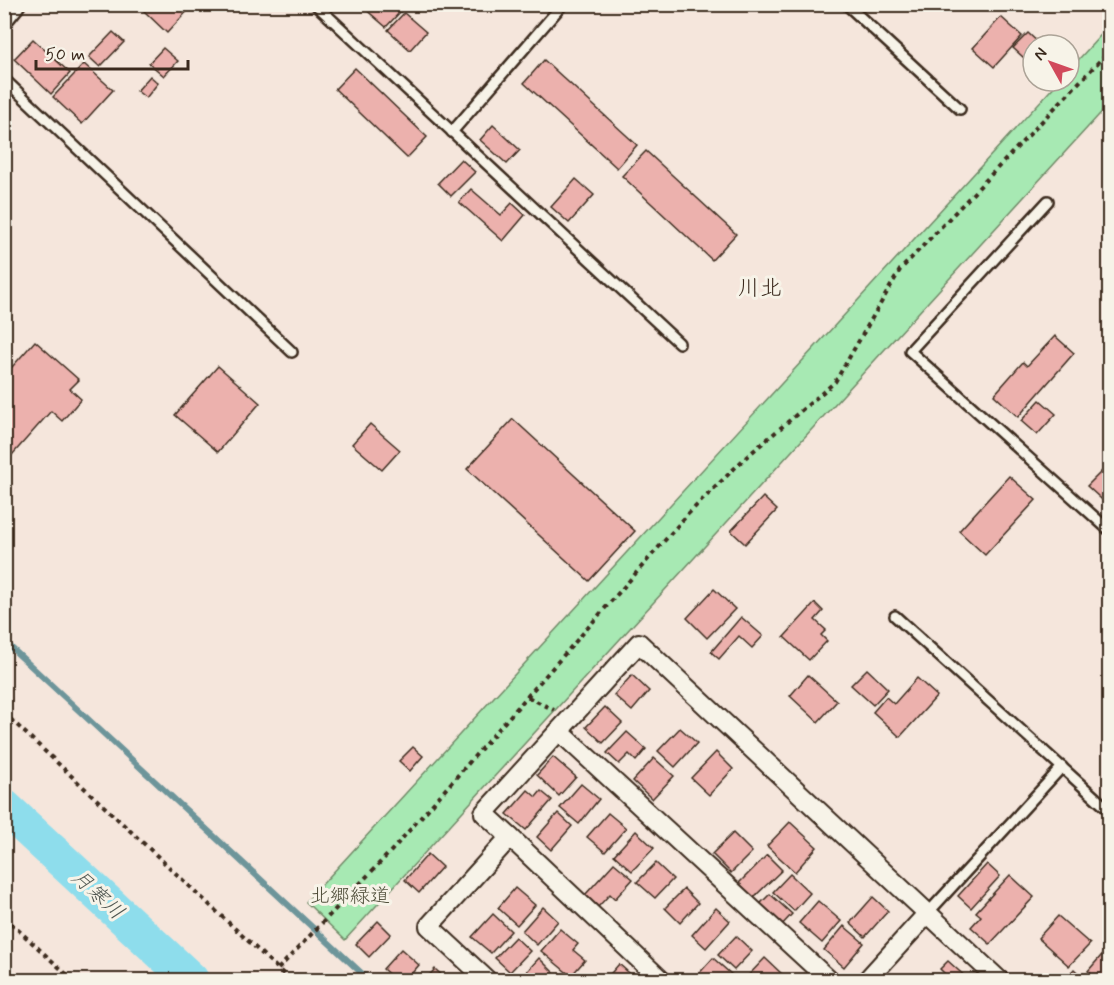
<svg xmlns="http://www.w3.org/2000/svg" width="1114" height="985" viewBox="0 0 1114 985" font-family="Mynerve,'Klee One',sans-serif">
	<rect width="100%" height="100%" fill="#f5e6dc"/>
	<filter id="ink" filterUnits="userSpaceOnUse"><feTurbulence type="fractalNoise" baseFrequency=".0167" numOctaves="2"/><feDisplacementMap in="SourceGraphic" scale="12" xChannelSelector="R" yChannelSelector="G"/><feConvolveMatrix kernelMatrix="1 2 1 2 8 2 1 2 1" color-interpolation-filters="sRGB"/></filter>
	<g filter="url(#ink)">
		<path fill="#a7e9b3" stroke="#718a68" stroke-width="1.5" d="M1109,26V104L345,940L306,902L1059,81H1069V70Z"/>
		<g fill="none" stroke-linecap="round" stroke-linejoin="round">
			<path stroke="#6d959a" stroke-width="6" d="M4,641L369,980"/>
			<path stroke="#8eddec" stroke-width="36" d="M4,807L191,980"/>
		</g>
		<g fill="#ecb1ad" stroke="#3b2a1e" stroke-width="1.5">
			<path d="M149,4H193V5L167,33L143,10Z"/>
			<path d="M365,4H394L401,11L386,27L363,7Z"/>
			<path d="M404,13L426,32L410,50L388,30Z"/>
			<path d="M1001,17L1022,36L994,67L973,48Z"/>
			<path d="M113,32L124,42L100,67L89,57Z"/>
			<path d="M1028,33L1041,45H1033V66L1013,48Z"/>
			<path d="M33,39L70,73L51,94L14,59Z"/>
			<path d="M163,48L178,61L164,76L149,63Z"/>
			<path d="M544,60L637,145L617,168L524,83Z"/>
			<path d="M84,64L113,90L82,124L53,97Z"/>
			<path d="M355,68L427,137L407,158L335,89Z"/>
			<path d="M150,76L158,83L146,98L137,91Z"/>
			<path d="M493,125L520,150L507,164L480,140Z"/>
			<path d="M646,151L736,234L712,260L622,176Z"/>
			<path d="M461,159L475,172L451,196L438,183Z"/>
			<path d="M576,179L594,195L569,223L551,207Z"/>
			<path d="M471,189L501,215L512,203L525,215L503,241L459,202Z"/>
			<path d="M1055,336L1074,353L1018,417L994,395L1023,362L1027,366Z"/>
			<path d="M35,341L79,380L70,389L81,399L62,421L51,411L12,455L4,448V364L6,362L12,367Z"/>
			<path d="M218,366L260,403L218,452L175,415Z"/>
			<path d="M1040,400L1056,414L1037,435L1021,421Z"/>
			<path d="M513,419L635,531L589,581L467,469Z"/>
			<path d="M370,424L400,450L382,470L352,444Z"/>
			<path d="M1110,463V507L1087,486Z"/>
			<path d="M1009,476L1036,500L985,555L959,531Z"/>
			<path d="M763,497L777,510L745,544L731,531Z"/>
			<path d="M714,589L735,609L707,638L687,618Z"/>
			<path d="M815,603L823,611L815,620L826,630L821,635L827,641L809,660L784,637Z"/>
			<path d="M741,617L763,636L752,648L739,636L719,659L711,652Z"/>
			<path d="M867,669L888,689L873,705L851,685Z"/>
			<path d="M632,675L649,691L632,711L614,695Z"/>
			<path d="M808,675L837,701L818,722L790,696Z"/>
			<path d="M917,678L937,696L900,737L873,712L886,697L894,704Z"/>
			<path d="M605,707L622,723L603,743L586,727Z"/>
			<path d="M680,728L697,743L675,767L658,751Z"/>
			<path d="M627,732L646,749L636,761L629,754L619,764L607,753Z"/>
			<path d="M413,747L423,756L410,771L399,761Z"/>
			<path d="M716,752L733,769L709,795L691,778Z"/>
			<path d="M553,757L576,777L559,796L537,775Z"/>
			<path d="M654,758L674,776L652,799L633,781Z"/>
			<path d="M581,784L599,799L579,824L560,808Z"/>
			<path d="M528,790L536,797L541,791L552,800L526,830L507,814Z"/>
			<path d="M558,813L572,826L551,850L537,837Z"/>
			<path d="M608,813L626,828L605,852L587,837Z"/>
			<path d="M790,822L817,847L795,872L767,846Z"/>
			<path d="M636,831L654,848L632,871L614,855Z"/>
			<path d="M733,833L752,852L731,873L712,854Z"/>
			<path d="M428,854L442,867L419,893L405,880Z"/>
			<path d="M767,855L782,870L753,898L739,883Z"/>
			<path d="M614,863L633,879L615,899L610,894L598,907L585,895Z"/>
			<path d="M656,863L673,879L655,898L637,882Z"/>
			<path d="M987,864L1000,876L971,908L958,896Z"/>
			<path d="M790,874L810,893L794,911L773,892Z"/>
			<path d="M1010,875L1034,897L990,944L971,927L981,916L976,912Z"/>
			<path d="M515,888L535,905L517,925L498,908Z"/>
			<path d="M684,889L698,903L680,923L665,908Z"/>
			<path d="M770,894L792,914L780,927L758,906Z"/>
			<path d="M873,897L888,911L865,937L850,923Z"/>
			<path d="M818,901L841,921L822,943L799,923Z"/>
			<path d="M543,907L558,921L537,945L522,931Z"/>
			<path d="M716,908L730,921L706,948L692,935Z"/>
			<path d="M493,914L511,931L491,953L472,937Z"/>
			<path d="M1058,916L1090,944L1069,966L1038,938Z"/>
			<path d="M378,921L391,934L369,957L356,944Z"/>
			<path d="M844,926L864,943L844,967L824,950Z"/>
			<path d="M560,929L578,944L573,950L585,960L571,976L541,951Z"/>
			<path d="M736,936L752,951L734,970L718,955Z"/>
			<path d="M515,937L530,951L510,972L495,958Z"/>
			<path d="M401,949L419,965L406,980H395L383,969Z"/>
			<path d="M1107,949L1110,978L1099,980L1088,971Z"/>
			<path d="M539,958L554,973L547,980H519Z"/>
			<path d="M713,958L732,975L726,980H693Z"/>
			<path d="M765,958L783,975L778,980H744Z"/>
			<path d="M948,961L969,980H940L946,975L940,969Z"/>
			<path d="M619,964L637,980H605Z"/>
			<path d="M435,969L447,980H425Z"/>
			<path d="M1074,969L1081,976L1077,980H1064Z"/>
		</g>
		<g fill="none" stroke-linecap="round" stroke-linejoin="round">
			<g stroke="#3b2a1e" stroke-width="14">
				<g id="service">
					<path d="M315,4L679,343"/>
					<path d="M846,4L960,109"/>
					<path d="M4,79L292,352"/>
					<path d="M452,132L563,4"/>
					<path d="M1048,201L910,351L1110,531"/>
					<path d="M895,616L1110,811"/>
					<path d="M927,914L1062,767"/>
				</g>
			</g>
			<g stroke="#3b2a1e" stroke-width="22">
				<g id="minor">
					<path d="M559,731L829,980"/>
					<path d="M510,837L661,980"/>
					<path d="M487,980L429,926L510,837L484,813L639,643L999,980"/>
					<path d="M867,980L927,914"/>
				</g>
			</g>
			<g stroke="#3b2a1e" stroke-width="27">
				<path id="tertiary" d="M4,15L13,4"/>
			</g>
			<g stroke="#3b2a1e" stroke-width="4" stroke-dasharray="4.5 4.5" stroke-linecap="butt">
				<path d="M528,697L554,710"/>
				<path d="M4,713L290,980"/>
				<path d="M4,917L73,980"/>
				<path d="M278,969L392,850L688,514L745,458L835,382L900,270L1110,50"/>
			</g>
			<use href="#service" stroke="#f7f3e8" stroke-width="9"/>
			<use href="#minor" stroke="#f7f3e8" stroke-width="18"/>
			<use href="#tertiary" stroke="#f7f3e8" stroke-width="22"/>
		</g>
	</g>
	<g text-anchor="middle" stroke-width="6" stroke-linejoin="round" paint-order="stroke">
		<g font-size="20" fill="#51503c" stroke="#f7f3e8">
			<text x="350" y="902">北郷緑道</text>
		</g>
		<g font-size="21" font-style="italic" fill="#505752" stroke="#f7f3e8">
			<text transform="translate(98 894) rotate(43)" y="7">月寒川</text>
		</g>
		<g font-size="22" fill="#3b2a1e" stroke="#f7f3e8">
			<text x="760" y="295">川北</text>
		</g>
	</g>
	<rect width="1114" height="985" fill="none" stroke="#f7f3e8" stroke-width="24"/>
	<rect x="12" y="12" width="1090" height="961" fill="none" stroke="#3b2a1e" stroke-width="2" filter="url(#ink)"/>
	<g transform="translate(1051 63) rotate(310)"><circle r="28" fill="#f7f3e8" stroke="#aca397" stroke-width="1.5"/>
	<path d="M0-4.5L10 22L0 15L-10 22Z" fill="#d1495b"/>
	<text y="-9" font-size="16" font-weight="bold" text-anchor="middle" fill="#3b2a1e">N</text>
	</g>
	<path d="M36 60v9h152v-9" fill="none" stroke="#3b2a1e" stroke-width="3"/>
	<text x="45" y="60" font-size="18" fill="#3b2a1e" stroke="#f7f3e8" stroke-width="4.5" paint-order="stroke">50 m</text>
</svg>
